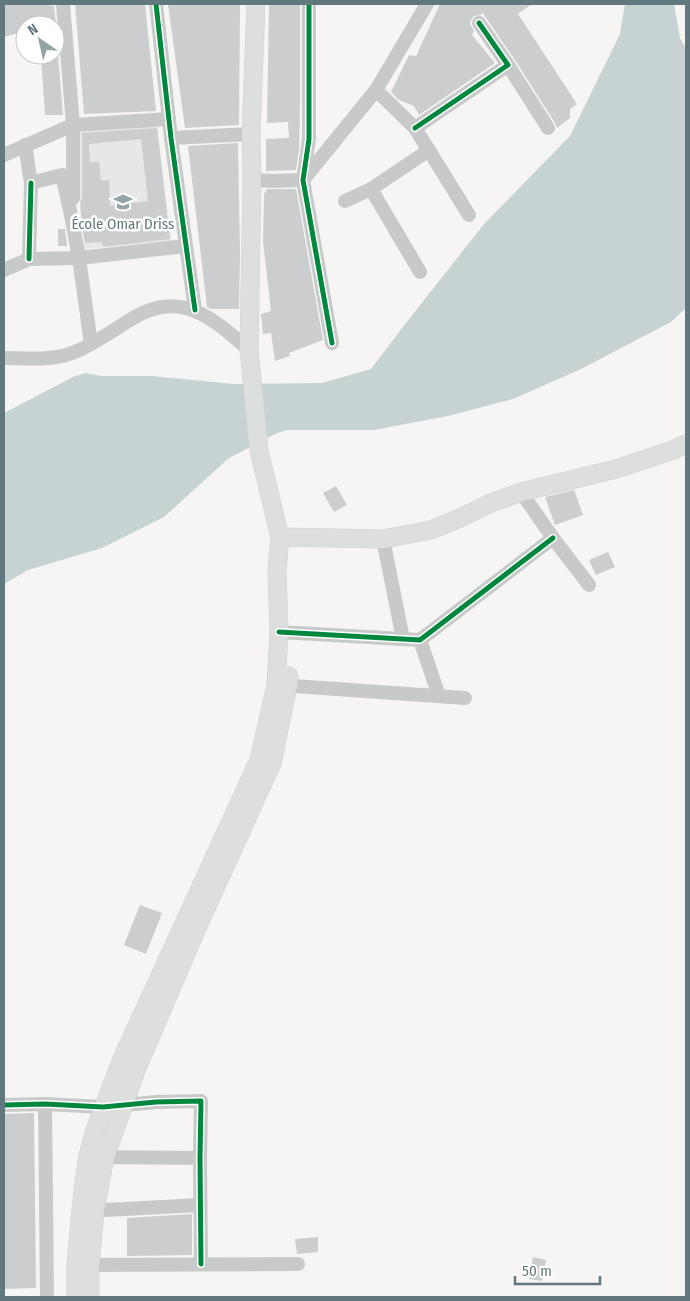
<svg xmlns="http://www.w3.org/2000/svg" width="690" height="1301" viewBox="0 0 690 1301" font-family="'Fira Sans Condensed',sans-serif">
	<rect width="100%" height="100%" fill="#f6f5f4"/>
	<path fill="#e6e7e6" d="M157,123L171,241L84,249L75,132Z"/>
	<path fill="#c7d3d3" d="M625,4H674L680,38L686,49V308L671,322L579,370L513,399L448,416L374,430H287L275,434L229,458L164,517L102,548L28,570L4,584V413L73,377L85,373L102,376H151L234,384L322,383L371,369L406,323L484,224L570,136L620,34Z"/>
	<g fill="#cccdce" fill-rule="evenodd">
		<path d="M4,4H38L54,6L56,25H25V31L4,37Z"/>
		<path d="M75,4H145L156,111L84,114Z"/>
		<path d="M168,4H240L239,125L185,128Z"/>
		<path d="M269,4H300V106L299,149L296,170L266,171V139L289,138L288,122L267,123Z"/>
		<path d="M440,4H532L518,14L577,104L570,109V118L557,128L555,123L515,60L482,12L481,15L474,16L471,20L470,24L474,31L472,35L495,63L419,115L414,106L399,100L391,92L409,55L416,56Z"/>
		<path d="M41,55H58L63,115H45Z"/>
		<path d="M157,128L170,239L103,247L102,242L85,243L82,226L80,203L82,198V133ZM141,139L148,201L110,206L109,180L101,181L99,162H90L89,144Z"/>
		<path d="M238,143L240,253L239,309H211L207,307L188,146Z"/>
		<path d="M267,189H296L323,340L289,353L290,356L275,361L271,333L263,334L261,314L271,311L263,242L264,194Z"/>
		<path d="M58,229H65L67,246H58Z"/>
		<path d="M336,486L347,505L334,512L323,493Z"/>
		<path d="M574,490L583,515L555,525L545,497Z"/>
		<path d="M608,552L615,567L596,575L589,560Z"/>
		<path d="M140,905L162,913L146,954L124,945Z"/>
		<path d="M34,1113L36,1288L4,1289V1114Z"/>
		<path d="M192,1214V1255L127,1256V1218Z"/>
		<path d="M318,1237V1252L297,1254L295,1239Z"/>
		<path d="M533,1257L546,1260L542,1281L529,1279Z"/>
	</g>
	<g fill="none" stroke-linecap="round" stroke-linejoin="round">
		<g stroke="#d0d1d1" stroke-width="19">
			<g id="major">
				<path d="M280,537L383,539L431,530L460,518L491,503L521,492L616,469L673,450L686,444"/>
				<path d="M76,1297V1265L83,1189L88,1156L95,1130L121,1061L259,760L276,685L279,632L277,570L280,537L259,451L249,350L252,180L251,134L256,4"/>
				<path d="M90,1297V1265L95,1210L105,1157L137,1068L197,928L272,763L288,686L289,676"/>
			</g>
		</g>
		<g stroke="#c8caca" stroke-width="14">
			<path d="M63,4L73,125V198"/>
			<path d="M156,4L171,138L195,310"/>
			<path d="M309,4V139L303,180L332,343"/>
			<path d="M508,65L548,128"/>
			<path d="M376,90L415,128L469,215"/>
			<path d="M415,128L508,65L479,23"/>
			<path d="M171,138L251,134"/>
			<path d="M25,145L31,183L62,175L71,215L79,258L91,344"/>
			<path d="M4,155L73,125L169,119"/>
			<path d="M252,180L274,181L303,180L376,90L427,4"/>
			<path d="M371,189L420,272"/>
			<path d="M345,201L371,189L429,150"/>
			<path d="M29,259L31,183"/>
			<path d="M4,270L29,259L79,258L186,246"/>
			<path d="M4,358C26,358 51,361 72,353C87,348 102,337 116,329C125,323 135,316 145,312C188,293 219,324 249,350"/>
			<path d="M521,492L553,538L589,585"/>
			<path d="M383,539L403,639"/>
			<path d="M279,632L420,640L553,538"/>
			<path d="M420,640L439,696"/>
			<path d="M279,685L465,698"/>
			<path d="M45,1104L47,1297"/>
			<path d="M4,1105L45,1104L103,1107L156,1102L201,1101L200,1158L201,1264"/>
			<path d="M96,1157L200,1158"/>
			<path d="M87,1211L200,1205"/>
			<path d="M81,1265L298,1264"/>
		</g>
		<use href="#major" stroke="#dddfdf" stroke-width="18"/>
		<g stroke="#fff" stroke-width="8">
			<g id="cycleway">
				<path d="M156,4L171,138L195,310"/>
				<path d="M309,4V139L303,180L332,343"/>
				<path d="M415,128L508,65L479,23"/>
				<path d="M29,259L31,183"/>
				<path d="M279,632L420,640L553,538"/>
				<path d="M4,1105L45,1104L103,1107L156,1102L201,1101L200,1158L201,1264"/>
			</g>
		</g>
		<use href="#cycleway" stroke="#00873e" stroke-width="5"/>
	</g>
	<defs>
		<g id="school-bare" transform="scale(1.5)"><path d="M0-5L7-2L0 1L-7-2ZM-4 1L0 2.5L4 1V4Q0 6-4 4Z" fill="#95a4a7" stroke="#fff" stroke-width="2.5" paint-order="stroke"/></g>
	</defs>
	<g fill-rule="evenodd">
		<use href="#school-bare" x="123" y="202"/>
	</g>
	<g text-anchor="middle" stroke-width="5" stroke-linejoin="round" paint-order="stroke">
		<g font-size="15" fill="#61787e" stroke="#fff">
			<text x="123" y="229">École Omar Driss</text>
		</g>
	</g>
	<rect width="690" height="1301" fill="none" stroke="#61787e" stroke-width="10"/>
	<g transform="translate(40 40) rotate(326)"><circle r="24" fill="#ffffff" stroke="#c0c9cb"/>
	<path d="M0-4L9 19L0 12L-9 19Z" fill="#95a4a7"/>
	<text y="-8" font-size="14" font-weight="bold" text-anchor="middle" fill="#61787e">N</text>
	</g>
	<path d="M515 1276v8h85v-8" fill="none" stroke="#61787e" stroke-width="2.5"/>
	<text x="522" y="1276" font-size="15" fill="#61787e" stroke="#ffffff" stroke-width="4" paint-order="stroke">50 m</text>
</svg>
